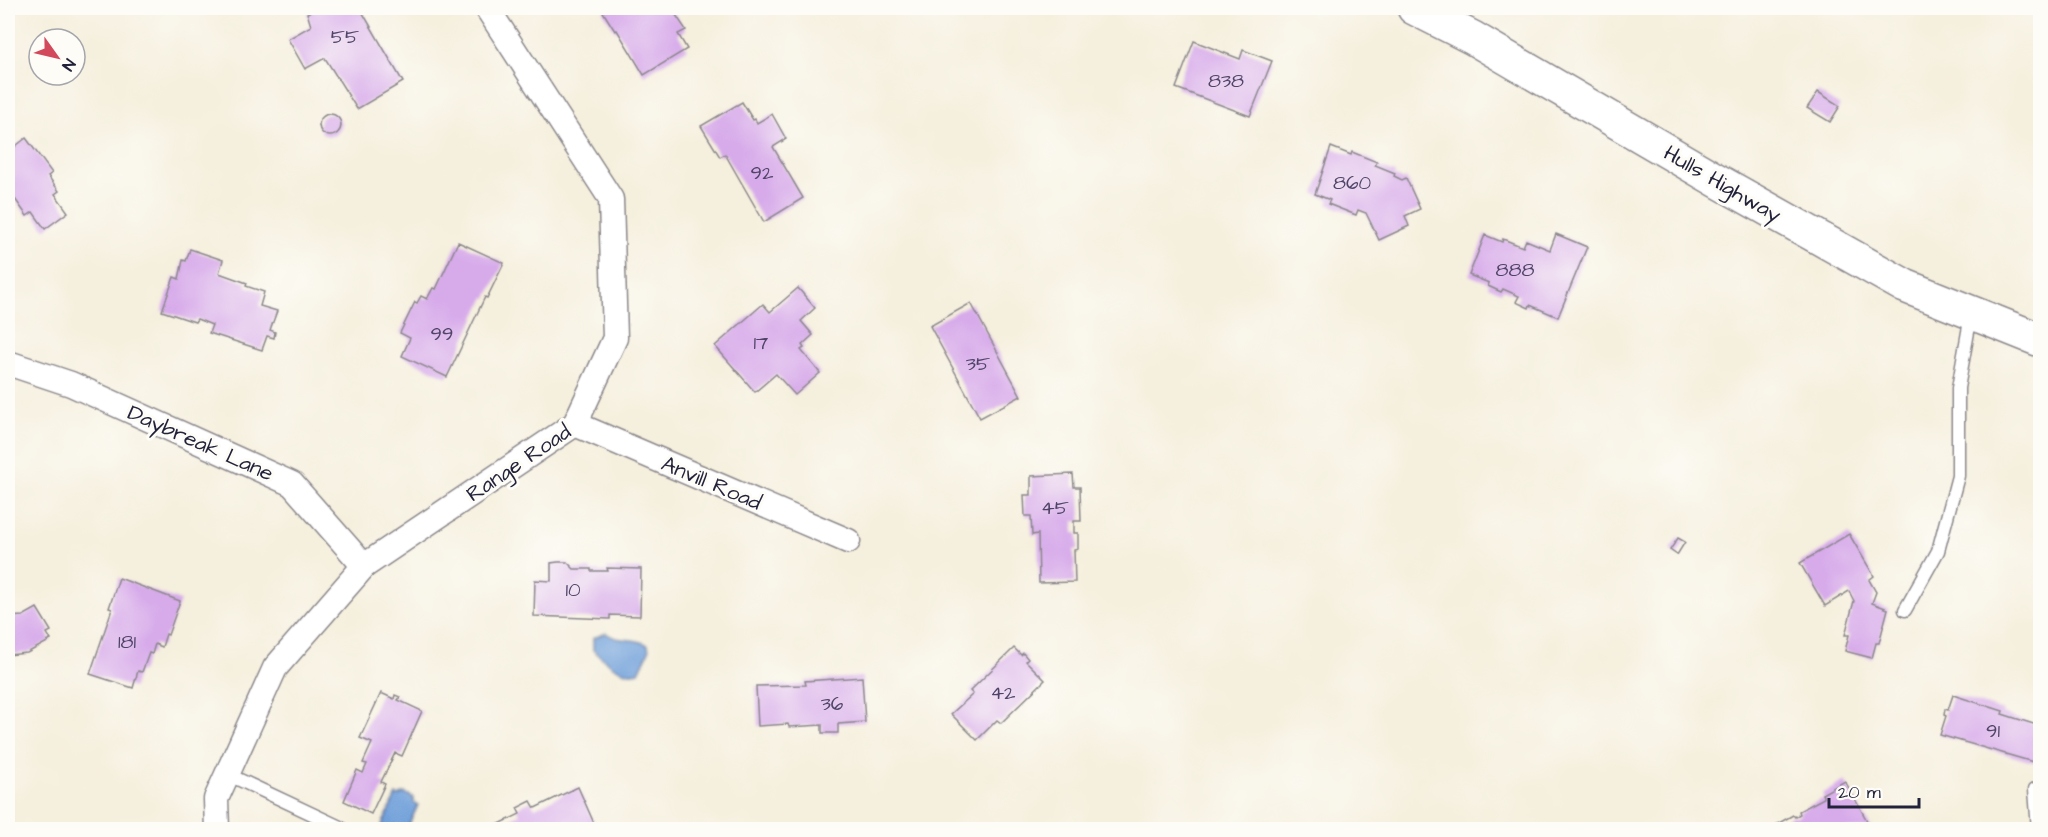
<svg xmlns="http://www.w3.org/2000/svg" width="2048" height="837" viewBox="0 0 2048 837" font-family="'Architects Daughter',sans-serif">
	<rect width="100%" height="100%" fill="#fdfcf7"/>
	<filter id="ink" filterUnits="userSpaceOnUse"><feTurbulence type="fractalNoise" baseFrequency=".0167" numOctaves="2"/><feDisplacementMap in="SourceGraphic" scale="12" xChannelSelector="R" yChannelSelector="G"/><feConvolveMatrix kernelMatrix="1 2 1 2 8 2 1 2 1" color-interpolation-filters="sRGB"/></filter>
	<filter id="wash" filterUnits="userSpaceOnUse"><feTurbulence type="fractalNoise" baseFrequency=".008" numOctaves="4" result="noise"/><feDisplacementMap in="SourceGraphic" scale="24" xChannelSelector="R" yChannelSelector="G"/><feGaussianBlur stdDeviation="1.35" result="paint"/><feColorMatrix in="noise" values="0 0 0 0 0 0 0 0 0 0 0 0 0 0 0 0 0 1.4 0 .05"/><feComposite in="paint" operator="in"/></filter>
	<g filter="url(#wash)">
		<rect width="100%" height="100%" fill="#f5efdd"/>
		<g fill="#71a0da" stroke="#4a618a" stroke-width="1.5">
			<path d="M606,633C619,643 634,636 648,645L649,651L639,672C620,676 606,661 593,650V638Z"/>
			<path d="M404,793L413,797L414,803L418,805L407,829H384L381,827L396,795L399,796Z"/>
		</g>
		<g id="blocks">
			<g fill="#d7aaea">
				<path d="M317,8H360L403,82L357,109L325,58L305,69L288,39L311,26L307,13Z"/>
				<path d="M606,8H664L666,12L672,9L686,30L678,34L687,49L644,75L617,30L615,31L603,12L607,9Z"/>
				<path d="M1194,41L1240,59L1243,50L1272,61L1250,116L1176,88Z"/>
				<path d="M1818,92L1840,106L1830,122L1807,108Z"/>
				<path d="M742,102L753,120L755,119L757,123L772,114L786,139L773,147L803,198L764,222L725,154L720,157L701,126Z"/>
				<circle cx="330" cy="125" r="11"/>
				<path d="M26,138L52,173L48,176L59,191L55,194L68,212L45,229L33,212L27,216L8,189V152Z"/>
				<path d="M1331,147L1351,155L1352,152L1377,162L1375,165L1395,173L1394,176L1402,180L1406,178L1420,209L1405,216L1409,226L1379,240L1366,213L1358,210L1356,215L1328,204L1330,200L1315,194Z"/>
				<path d="M1556,234L1587,247L1558,317L1530,305L1529,308L1516,302L1519,296L1503,289L1501,292L1488,286L1489,283L1469,275L1485,235L1502,242L1503,239L1523,247L1526,240L1550,250Z"/>
				<path d="M458,242L504,263L487,298L485,297L447,377L402,356L410,338L400,333L415,302L417,303L421,296L427,299L433,288L436,289Z"/>
				<path d="M190,249L223,260L219,273L247,283L246,286L264,292L260,306L277,311L270,330L275,332L274,338L267,336L262,350L209,333L212,325L197,319L195,322L162,311L174,277L179,279L183,260L186,261Z"/>
				<path d="M798,288L815,308L801,321L813,335L802,345L804,348L801,350L820,373L795,395L776,374L755,392L715,346L763,304L770,312Z"/>
				<path d="M971,303L1021,396L980,418L930,326Z"/>
				<path d="M1073,474L1074,487H1080L1081,521H1074V533H1078V549L1074,550L1075,582L1039,583L1038,534L1032,535L1031,516H1025L1024,495H1031V476Z"/>
				<path d="M1849,534L1874,576L1869,580L1876,592L1872,603L1888,609L1879,643H1876L1872,658L1845,651L1849,635H1845L1854,601L1849,591L1825,606L1800,563Z"/>
				<path d="M1678,538L1685,542L1677,555L1670,550Z"/>
				<path d="M558,562H567L574,569H591V571H608L607,568L641,569L640,616L610,615V619L534,616L535,580L551,581V563Z"/>
				<path d="M119,578L180,601L168,635L166,634L162,647L155,644L152,654L149,653L142,672L138,671L133,688L90,674L112,609L109,608Z"/>
				<path d="M37,608L51,631L47,633L51,640L27,653L8,655V617L23,616Z"/>
				<path d="M1014,648L1021,655L1023,653L1028,659L1026,661L1045,680L1001,723L997,720L977,740L951,714L973,694L970,691Z"/>
				<path d="M862,677L865,722L838,724V733H822V725L789,727L788,724L758,726L756,686L806,685L805,681Z"/>
				<path d="M381,693L394,699L395,695L400,697L398,700L422,711L402,756L395,753L381,782L385,784L371,814L344,801L357,770L363,773L367,764L363,763L372,743L360,738Z"/>
				<path d="M1953,695L2003,711L2002,714L2040,726V764L1940,735L1946,716L1944,715L1945,709L1948,710Z"/>
				<path d="M1845,781L1871,828L1767,830L1793,815L1795,817L1800,814L1799,811L1824,798L1822,794Z"/>
				<path d="M578,787L597,830H487L520,814L517,808L531,801L535,808Z"/>
			</g>
		</g>
	</g>
	<g filter="url(#ink)">
		<use href="#blocks" fill-opacity="0" stroke="#8c888c" stroke-width="1.5"/>
		<g fill="none" stroke-linecap="round" stroke-linejoin="round">
			<g stroke="#8c888c" stroke-width="15">
				<g id="lane">
					<path d="M1905,610L1938,551L1958,476V388L1971,315"/>
					<path d="M227,774L342,828"/>
					<path d="M2035,789L2038,830"/>
				</g>
			</g>
			<g stroke="#8c888c" stroke-width="27">
				<g id="street">
					<path d="M8,363L71,384L292,484L364,566"/>
					<path d="M575,424L848,541"/>
					<path d="M217,830L216,799L275,668L364,566L575,424L615,338L611,199L487,8"/>
				</g>
			</g>
			<g stroke="#8c888c" stroke-width="36">
				<path id="secondary" d="M1414,8L1473,38L1718,181L1905,286L2040,340"/>
			</g>
			<use href="#lane" stroke="#fff" stroke-width="12"/>
			<use href="#street" stroke="#fff" stroke-width="24"/>
			<use href="#secondary" stroke="#fff" stroke-width="33"/>
		</g>
	</g>
	<g text-anchor="middle" stroke-width="6" stroke-linejoin="round" paint-order="stroke">
		<g font-size="20" fill="#4f4467">
			<text x="345" y="43">55</text>
			<text x="1226" y="87">838</text>
			<text x="762" y="179">92</text>
			<text x="1352" y="189">860</text>
			<text x="1515" y="276">888</text>
			<text x="442" y="340">99</text>
			<text x="761" y="349">17</text>
			<text x="978" y="370">35</text>
			<text x="1055" y="514">45</text>
			<text x="573" y="596">10</text>
			<text x="127" y="648">181</text>
			<text x="1003" y="699">42</text>
			<text x="832" y="710">36</text>
			<text x="1993" y="737">91</text>
		</g>
		<g font-size="22" fill="#22223b" stroke="#fdfcf7">
			<text transform="translate(1723 183) rotate(30)" y="8">Hulls Highway</text>
			<text transform="translate(201 442) rotate(24)" y="8">Daybreak Lane</text>
			<text transform="translate(518 462) rotate(-34)" y="8">Range Road</text>
			<text transform="translate(712 482) rotate(23)" y="8">Anvill Road</text>
		</g>
	</g>
	<rect width="2048" height="837" fill="none" stroke="#fdfcf7" stroke-width="30"/>
	<g transform="translate(57 57) rotate(124)"><circle r="28" fill="#fdfcf7" stroke="#a5a5ac" stroke-width="1.5"/>
	<path d="M0-4.5L10 22L0 15L-10 22Z" fill="#d1495b"/>
	<text y="-9" font-size="16" font-weight="bold" text-anchor="middle" fill="#22223b">N</text>
	</g>
	<path d="M1829 798v9h90v-9" fill="none" stroke="#22223b" stroke-width="3"/>
	<text x="1838" y="798" font-size="18" fill="#22223b" stroke="#fdfcf7" stroke-width="4.5" paint-order="stroke">20 m</text>
</svg>
